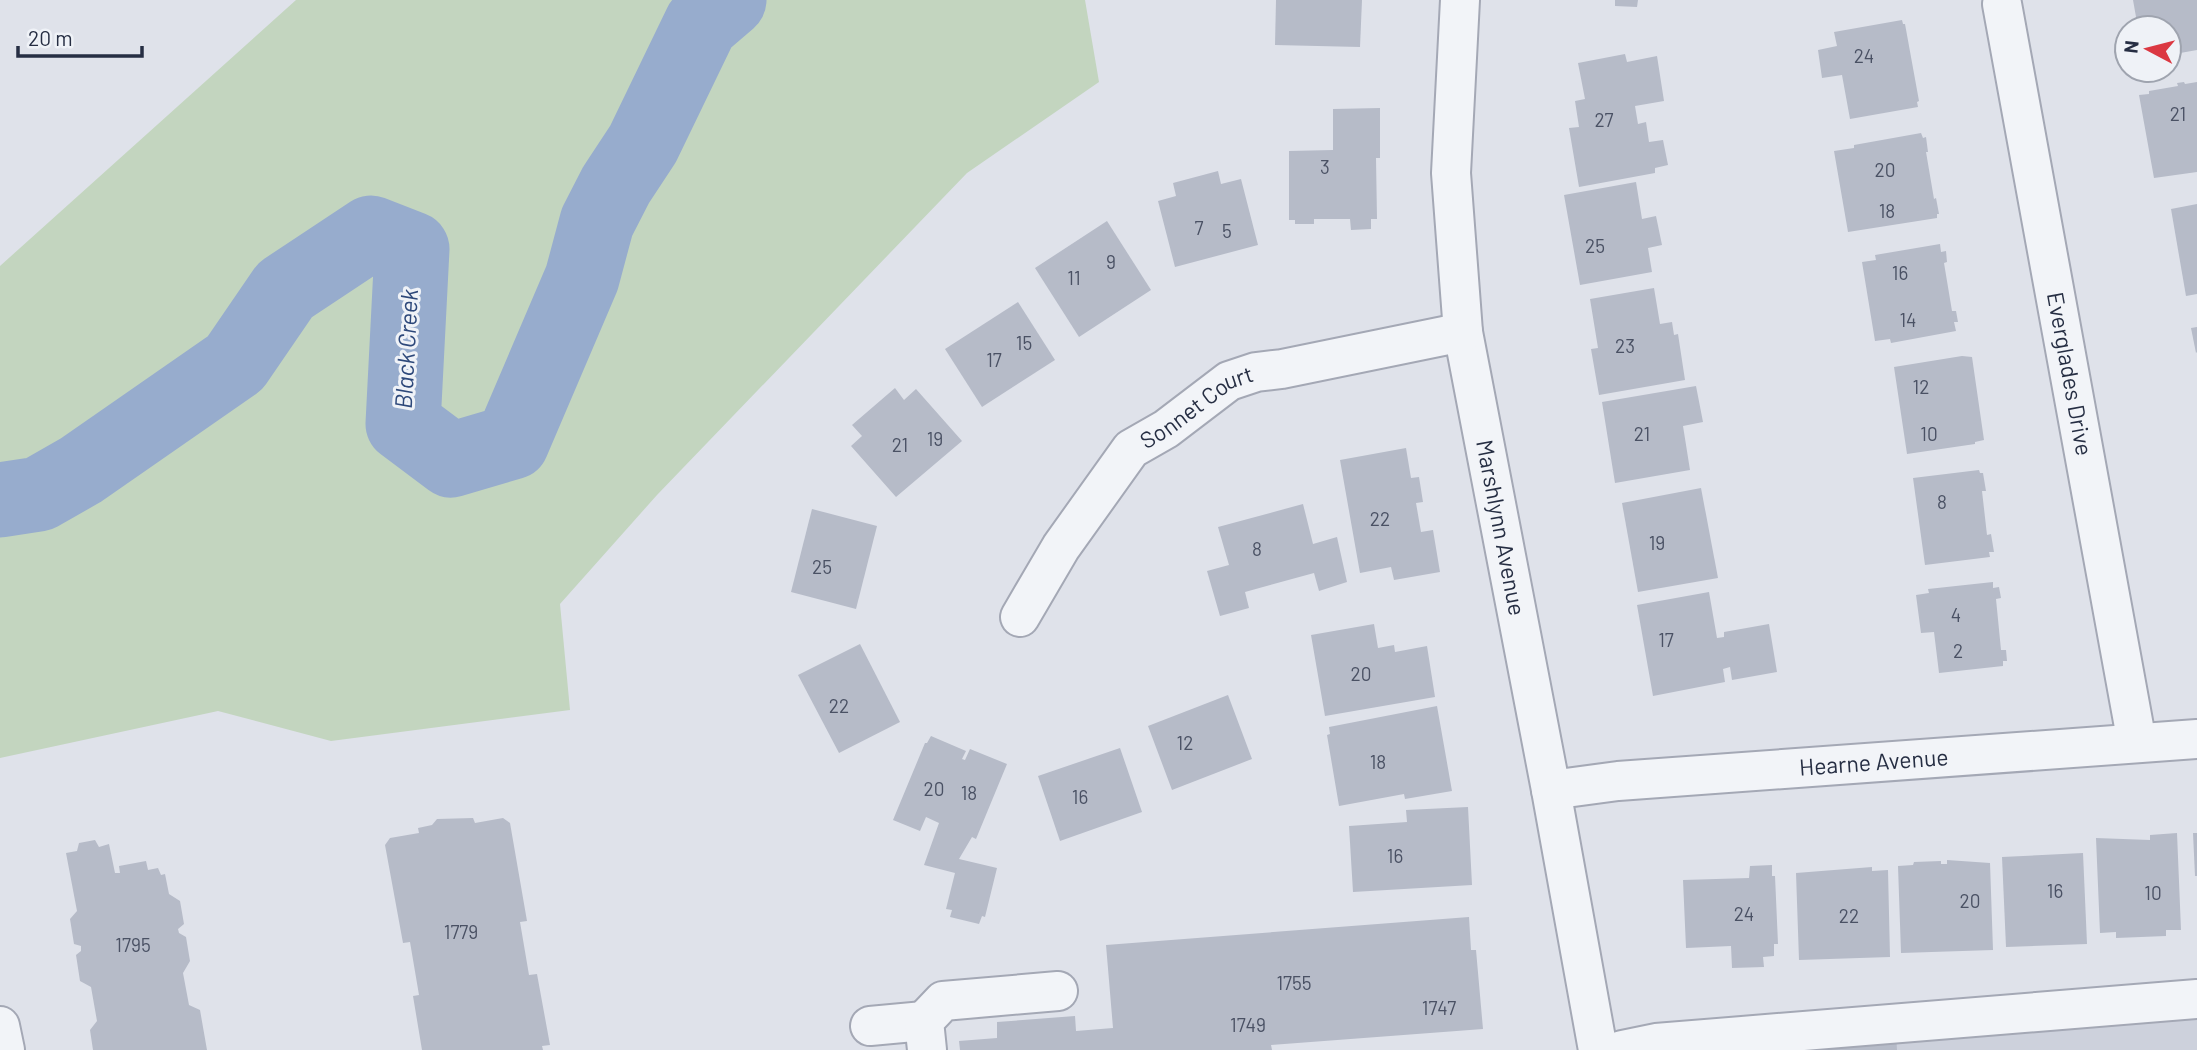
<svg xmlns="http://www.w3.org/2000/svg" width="2197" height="1050" viewBox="0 0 2197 1050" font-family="Barlow,sans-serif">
	<rect width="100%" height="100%" fill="#dfe2ea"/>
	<path fill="#cdd1dc" d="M2197,987V1050H1645Z"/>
	<path fill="#c3d5bf" d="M296,0H1085L1099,82L967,173L657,495L560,604L570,710L331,741L218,711L0,758V266Z"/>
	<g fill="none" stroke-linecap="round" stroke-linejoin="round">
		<path stroke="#97accd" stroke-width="75" d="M0,500L39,494L81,470L235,363L285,290L371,233L412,249L403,424L451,460L512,442L582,278L597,222L616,185L643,144L701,24L729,0"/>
	</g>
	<g fill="#b6bbc8">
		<path d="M1276,0H1362L1360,47L1275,45Z"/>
		<path d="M1615,0H1638L1637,7L1615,6Z"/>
		<path d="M2133,0H2197V50L2169,55V28H2138Z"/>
		<path d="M1902,20L1903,24H1905L1919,101L1917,102L1918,107L1850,119L1842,75L1822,78L1818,50L1837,46L1834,32Z"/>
		<path d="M1625,54L1627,62L1657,56L1664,101L1635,106L1638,124L1646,122L1649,142L1663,140L1668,165L1655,168V173L1579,187L1569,128L1579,127L1575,101L1585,99L1578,63Z"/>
		<path d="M2184,82L2185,84L2197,82V172L2154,178L2139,95L2149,94V91L2178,86L2177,83Z"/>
		<path d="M1380,108V158H1376L1377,219H1371V229L1351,230L1350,219H1314V224H1295V220H1289V151L1333,150V109Z"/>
		<path d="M1921,133L1923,138L1926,137L1928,152H1926L1934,199L1936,198L1939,214H1937V218L1848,232L1834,151L1854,148V145Z"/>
		<path d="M1218,171L1221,184L1241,179L1258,245L1175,267L1158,201L1176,196L1173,183Z"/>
		<path d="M1636,182L1642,219L1656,216L1662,245L1648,248L1652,272L1580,285L1564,195Z"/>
		<path d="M2197,204V294L2186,296L2171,209Z"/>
		<path d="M1107,221L1151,290L1079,337L1035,268Z"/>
		<path d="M1940,244L1941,252L1946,251L1947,262L1944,263L1952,311H1956L1958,322H1954L1956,331L1891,343L1890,339L1875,341L1862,262L1876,260L1875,255Z"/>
		<path d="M1654,288L1660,324L1672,322L1674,335L1678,334L1685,380L1599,395L1591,349L1598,348L1590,299Z"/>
		<path d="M1018,302L1055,360L982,407L945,349Z"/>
		<path d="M2197,327V352L2196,353L2191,328Z"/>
		<path d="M1962,356L1972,357L1984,440L1975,442V444L1907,454L1894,367Z"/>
		<path d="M1696,386L1703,422L1683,426L1690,470L1615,483L1602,402Z"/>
		<path d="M895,388L904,400L916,389L962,441L896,497L851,446L862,436L852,425Z"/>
		<path d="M1406,448L1411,478L1419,477L1423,502L1416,503L1421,532L1433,530L1440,572L1394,580L1391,567L1360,573L1340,460Z"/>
		<path d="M1979,470L1980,473H1983L1986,491H1982L1987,535L1991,534L1994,552H1989L1990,557L1925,565L1913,478Z"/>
		<path d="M1701,488L1718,578L1638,592L1622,503Z"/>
		<path d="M1303,504L1313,544L1337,537L1347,582L1319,591L1314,573L1245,592L1249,608L1220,616L1207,571L1229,565L1218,527Z"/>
		<path d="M812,509L877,526L856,609L791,592Z"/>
		<path d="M1993,582V588L1999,587L2001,598L1996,599L2001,650H2006L2007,661H2003V666L1939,673L1934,632L1921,633L1916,595L1929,593L1928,589Z"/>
		<path d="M1709,592L1717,638L1724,637V632L1769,624L1777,672L1732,680L1730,667L1723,669L1725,682L1653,696L1637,605Z"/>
		<path d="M1374,624L1378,648L1394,645L1395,652L1427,646L1435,697L1325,716L1311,635Z"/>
		<path d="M860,644L900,722L839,753L798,675Z"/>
		<path d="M1228,695L1252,759L1172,790L1148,726Z"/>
		<path d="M1437,706L1452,791L1405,799L1404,794L1339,806L1327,735L1330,734L1329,727Z"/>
		<path d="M931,736L966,751L962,759L965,760L970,749L1007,764L976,839L972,837L959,859L997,868L985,917L982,916L979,924L950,917L952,910L946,909L955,873L924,865L939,823L926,817L920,831L893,820L925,743H927Z"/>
		<path d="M1120,748L1142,812L1060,841L1038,776Z"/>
		<path d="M1468,807L1472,885L1353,892L1349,826L1407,822L1406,810Z"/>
		<path d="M473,818L475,823L503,818L510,823L527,921L520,922L529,975L537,974L550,1045L542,1046L543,1050H422L413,996L419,995L410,942L403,943L385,845L390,838L419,833L418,828L432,825L437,819Z"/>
		<path d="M2177,833L2181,930H2166V936L2116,938V932L2100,933L2096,838L2150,840V835Z"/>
		<path d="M2193,833H2197V876H2195Z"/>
		<path d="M95,840L99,847L109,844L115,873H120L119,866L146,861L148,870L158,868L161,875L165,874L169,894L180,901L184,924L178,929L179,933L186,937L190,961L183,973L189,1005L200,1010L207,1050H93L90,1030L97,1021L91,987L80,981L76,955L81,951V946L74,944L70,919L77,911L66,853L77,851L79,843Z"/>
		<path d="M2083,853L2087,944L2006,947L2002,857Z"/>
		<path d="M1947,860L1990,863L1993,950L1901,953L1898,866L1913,865L1914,862L1941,861V864H1947Z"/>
		<path d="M1772,865V876H1775L1778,944H1774V956L1763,957L1764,967L1732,968L1731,946L1686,948L1683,880L1749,878L1750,866Z"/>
		<path d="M1872,867V871L1888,870L1890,957L1799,960L1796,873Z"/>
		<path d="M1469,917L1471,950H1476L1483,1029L1271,1045L1272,1050H960L959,1041L997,1038V1022L1075,1016L1076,1031L1113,1028L1106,945Z"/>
		<path d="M1896,1035L1897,1050H1780Z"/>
	</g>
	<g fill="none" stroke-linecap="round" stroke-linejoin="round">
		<g stroke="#a4a8b5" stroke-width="42">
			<g id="minor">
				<path id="s1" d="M1460,0L1451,173L1463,332L1551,790L1598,1050"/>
				<path id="s2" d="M2002,4L2137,743"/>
				<path id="s3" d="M1020,617L1061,547L1131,449L1166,429L1229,381L1256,372L1282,369L1463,332"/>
				<path id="s4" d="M1551,790L1618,781L2197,739"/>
				<path d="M0,1026L5,1050"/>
				<path d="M870,1026L924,1021"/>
				<path d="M927,1050L924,1021L943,1001L1058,991"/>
				<path d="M1622,1050L1656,1043L2197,999"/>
			</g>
		</g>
		<use href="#minor" stroke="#f2f4f8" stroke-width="38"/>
	</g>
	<g text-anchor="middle" stroke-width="6" stroke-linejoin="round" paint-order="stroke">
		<g font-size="19" fill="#4a5164">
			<text x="1864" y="63">24</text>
			<text x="2178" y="121">21</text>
			<text x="1604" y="127">27</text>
			<text x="1325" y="174">3</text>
			<text x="1885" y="177">20</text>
			<text x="1887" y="218">18</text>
			<text x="1199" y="235">7</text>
			<text x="1227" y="238">5</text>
			<text x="1595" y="253">25</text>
			<text x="1111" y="269">9</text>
			<text x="1900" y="280">16</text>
			<text x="1074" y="285">11</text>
			<text x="1908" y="327">14</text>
			<text x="1024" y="350">15</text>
			<text x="1625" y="353">23</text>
			<text x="994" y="367">17</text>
			<text x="1921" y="394">12</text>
			<text x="1642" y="441">21</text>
			<text x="1929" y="441">10</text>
			<text x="935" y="446">19</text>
			<text x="900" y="452">21</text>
			<text x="1942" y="509">8</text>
			<text x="1380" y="526">22</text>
			<text x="1657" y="550">19</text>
			<text x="1257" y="556">8</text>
			<text x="822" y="574">25</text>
			<text x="1956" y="622">4</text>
			<text x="1666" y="647">17</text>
			<text x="1958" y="658">2</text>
			<text x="1361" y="681">20</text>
			<text x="839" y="713">22</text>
			<text x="1185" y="750">12</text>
			<text x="1378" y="769">18</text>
			<text x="934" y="796">20</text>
			<text x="969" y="800">18</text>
			<text x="1080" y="804">16</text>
			<text x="1395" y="863">16</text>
			<text x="2055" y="898">16</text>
			<text x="2153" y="900">10</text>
			<text x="1970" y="908">20</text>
			<text x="1744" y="921">24</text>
			<text x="1849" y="923">22</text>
			<text x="461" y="939">1779</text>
			<text x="133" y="952">1795</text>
			<text x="1294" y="990">1755</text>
			<text x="1439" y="1015">1747</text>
			<text x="1248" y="1032">1749</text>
		</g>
		<g font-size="23" fill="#262e43" stroke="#eff2f7">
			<text dy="8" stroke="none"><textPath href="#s2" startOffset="376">Everglades Drive</textPath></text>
			<text dy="8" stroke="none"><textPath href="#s3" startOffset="280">Sonnet Court</textPath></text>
			<text dy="8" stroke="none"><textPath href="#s1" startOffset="532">Marshlynn Avenue</textPath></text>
			<text dy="8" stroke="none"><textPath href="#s4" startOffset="324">Hearne Avenue</textPath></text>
		</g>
		<g font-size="24" font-style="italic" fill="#2d487a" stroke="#eff2f7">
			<text transform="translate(407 349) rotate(-87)" y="8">Black Creek</text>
		</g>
	</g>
	<g transform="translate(2148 49) rotate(277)"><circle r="33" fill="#eff2f7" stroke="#9fa4af" stroke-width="2"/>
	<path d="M0-5L12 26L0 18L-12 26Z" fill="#db3842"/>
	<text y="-10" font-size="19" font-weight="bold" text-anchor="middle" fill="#262e43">N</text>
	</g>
	<path d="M18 46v10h124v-10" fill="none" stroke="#262e43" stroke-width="3.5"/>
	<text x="28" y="46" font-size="21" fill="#262e43" stroke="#eff2f7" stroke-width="5" paint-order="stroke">20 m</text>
</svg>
